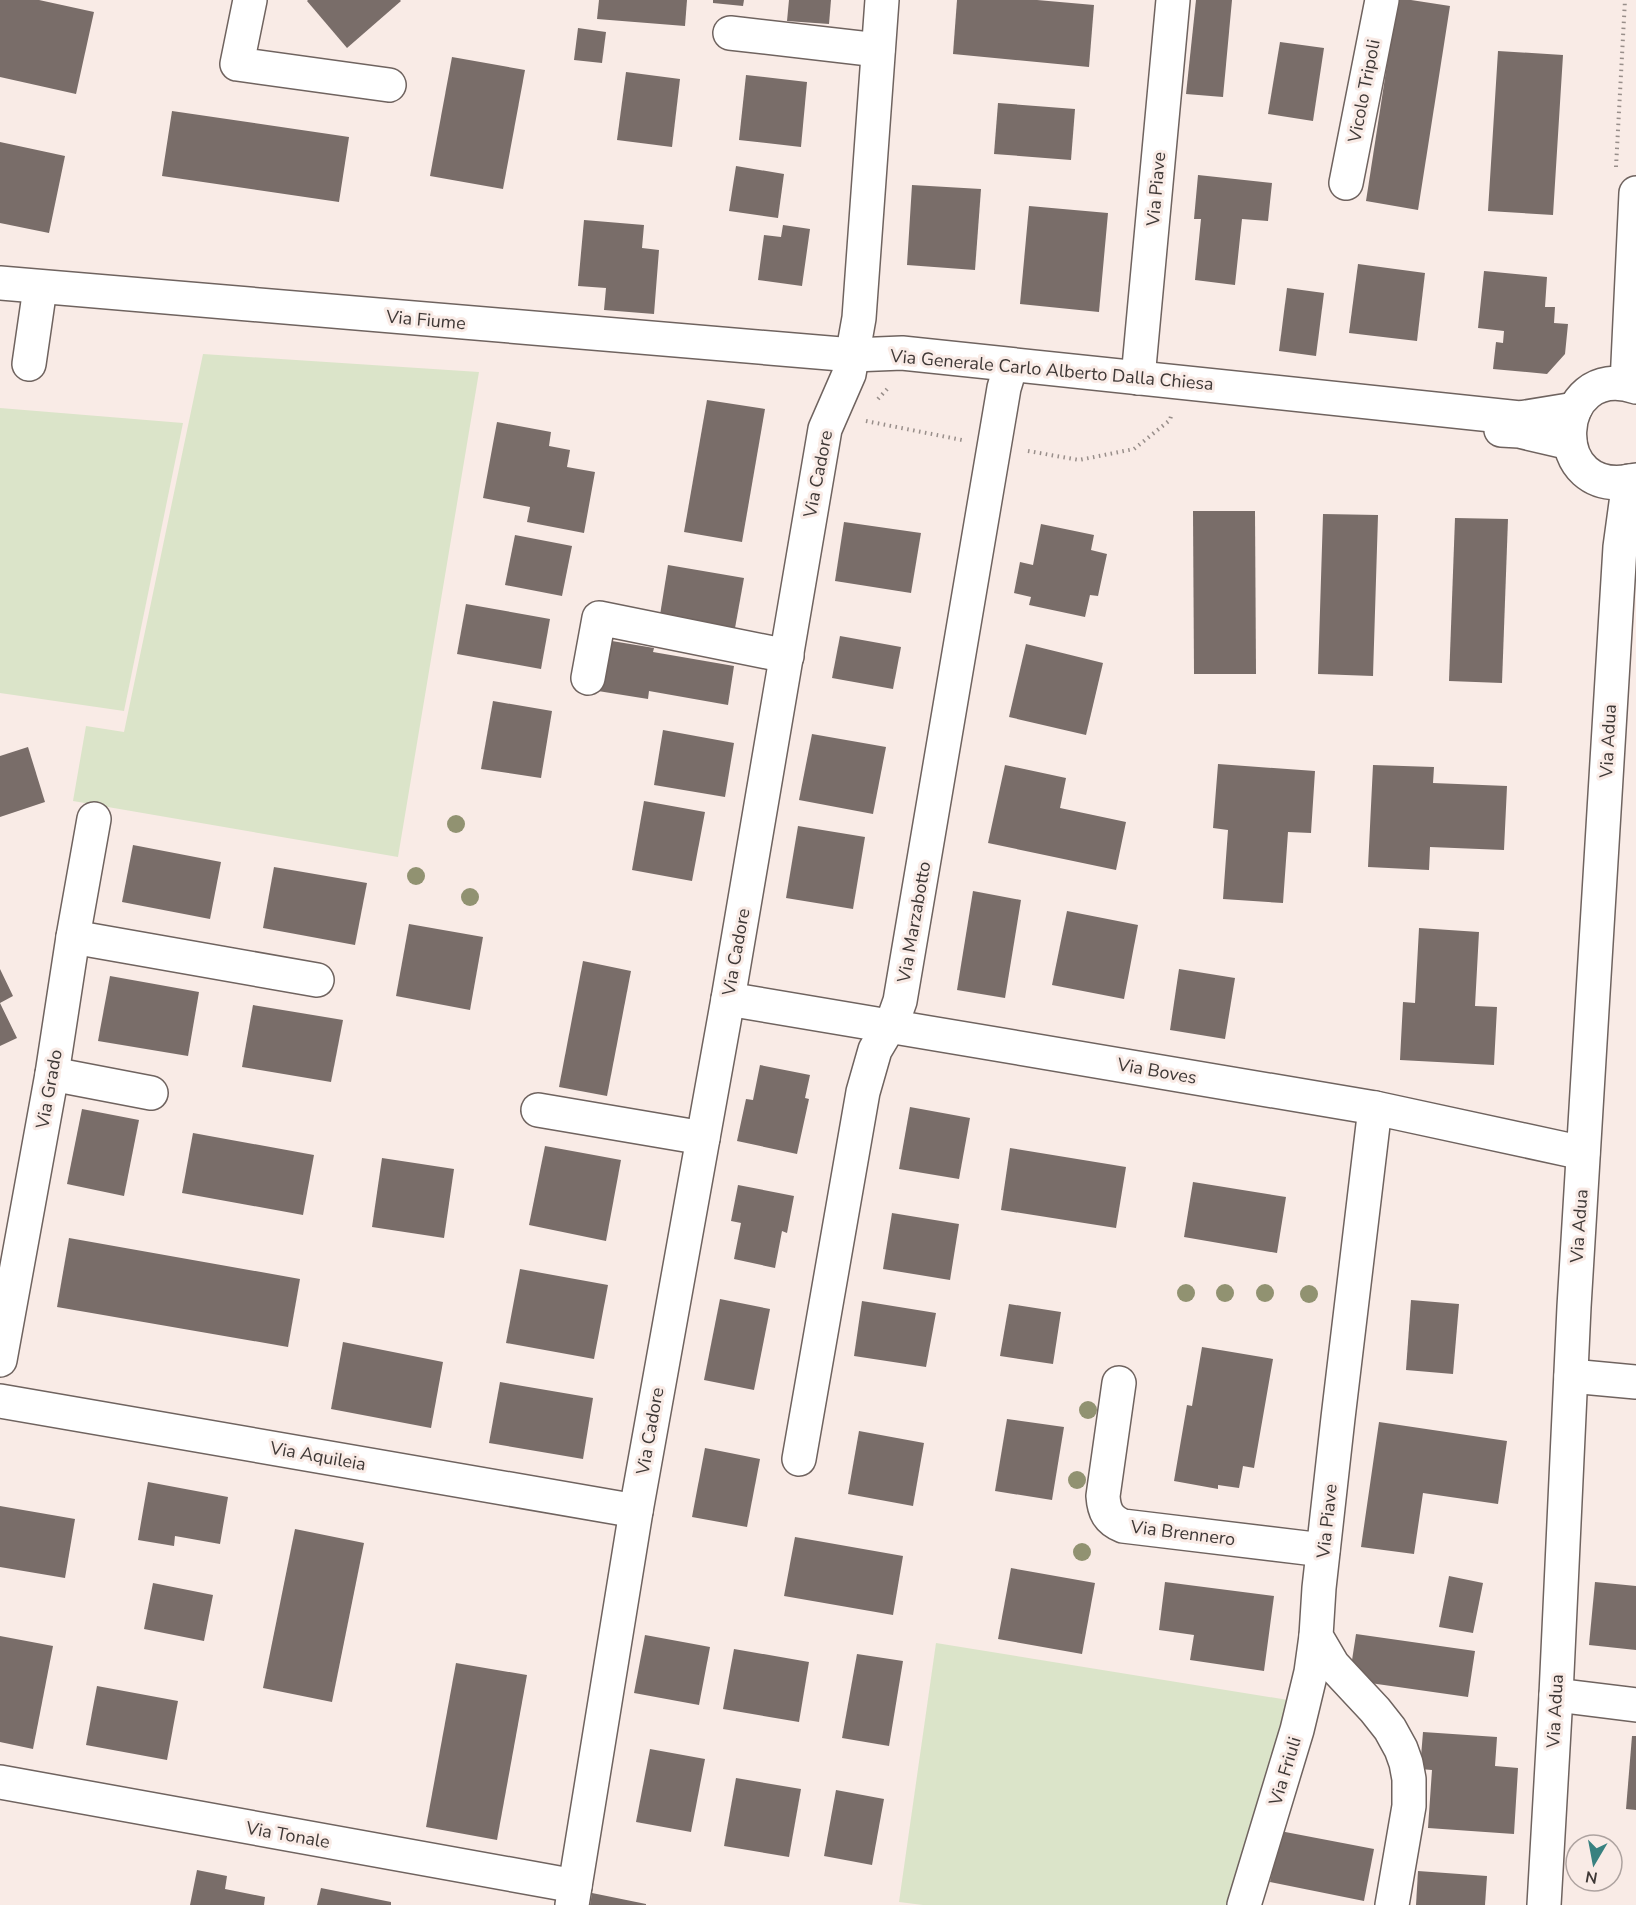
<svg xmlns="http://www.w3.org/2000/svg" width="1636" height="1905" viewBox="0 0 1636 1905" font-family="'Nunito Sans',sans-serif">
	<rect width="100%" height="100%" fill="#f9ebe6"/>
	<g fill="#dbe4c9">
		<path d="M203,354L479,372L398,857L73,801L86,726L124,732Z"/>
		<path d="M0,408L183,423L124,711L0,693Z"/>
		<path d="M936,1643L1288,1700L1227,1905H923L899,1902Z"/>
	</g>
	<g fill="#796d69">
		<path d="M0,0H39L94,12L76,94L0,77Z"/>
		<path d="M308,0H400L401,1L347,48L307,1Z"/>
		<path d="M599,0H687L685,26L597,19Z"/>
		<path d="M713,0H744L743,6L713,3Z"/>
		<path d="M789,0H831L829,24L787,21Z"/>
		<path d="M957,0H1037L1094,5L1089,67L953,54Z"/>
		<path d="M1196,0H1232L1223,97L1186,94Z"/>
		<path d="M1397,0H1411L1450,6L1418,210L1366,201Z"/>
		<path d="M578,28L606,32L602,63L574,60Z"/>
		<path d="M1280,42L1324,48L1313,121L1268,114Z"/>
		<path d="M1498,51L1563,55L1553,215L1488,211Z"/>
		<path d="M452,57L525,70L503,189L430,176Z"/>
		<path d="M626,72L680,79L672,147L617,140Z"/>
		<path d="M746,75L807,82L801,147L739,140Z"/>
		<path d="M998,103L1075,109L1071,160L994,154Z"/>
		<path d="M172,111L349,137L339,202L162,176Z"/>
		<path d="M0,142L65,156L49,233L0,223Z"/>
		<path d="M736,166L784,174L778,218L729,211Z"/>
		<path d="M1198,175L1272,183L1268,221L1242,219L1235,285L1195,280L1201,219H1194Z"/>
		<path d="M912,185L981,189L975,270L907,265Z"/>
		<path d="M1029,206L1108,213L1099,312L1020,304Z"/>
		<path d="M584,220L644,225L642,248L659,250L654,314L604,310L606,288L578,286Z"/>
		<path d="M783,225L810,229L802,286L758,280L764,235L781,237Z"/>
		<path d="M1358,264L1425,273L1417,341L1349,333Z"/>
		<path d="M1484,271L1547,277L1545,307H1555L1554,323L1568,324L1565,354L1547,374L1493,369L1496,342L1503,343L1504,331L1478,328Z"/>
		<path d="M1287,288L1324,293L1316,356L1279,351Z"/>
		<path d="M707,400L765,409L742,542L684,532Z"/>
		<path d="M497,422L551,432L549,446L570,450L567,467L595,472L584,533L527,522L530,507L483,498Z"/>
		<path d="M1193,511H1255L1256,674H1194Z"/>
		<path d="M1323,514L1378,515L1373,676L1318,674Z"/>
		<path d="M1455,518L1508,519L1502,683L1449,681Z"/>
		<path d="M844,522L921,533L911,593L835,581Z"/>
		<path d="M1041,524L1094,535L1091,550L1107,554L1098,596L1090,595L1085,617L1029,605L1031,597L1014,593L1020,562L1033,565Z"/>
		<path d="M515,535L572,546L562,596L505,585Z"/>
		<path d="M668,565L744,578L735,628L660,615Z"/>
		<path d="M466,604L550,619L541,669L457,654Z"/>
		<path d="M840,636L901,647L893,689L832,678Z"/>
		<path d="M606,640L654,648L653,652L734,666L728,705L649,691L648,699L598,691Z"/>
		<path d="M1026,644L1103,663L1086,735L1009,717Z"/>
		<path d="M493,701L552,711L541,778L481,769Z"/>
		<path d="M663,730L734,743L725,797L654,785Z"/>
		<path d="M812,734L886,747L873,814L799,800Z"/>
		<path d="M28,747L45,802L0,817V756Z"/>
		<path d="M1218,764L1315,771L1311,833L1288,832L1283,903L1223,899L1228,830L1213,828Z"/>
		<path d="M1005,765L1066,778L1060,808L1126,822L1116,870L988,843Z"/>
		<path d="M1373,765L1434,767L1433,783L1507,786L1504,850L1430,847L1429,870L1368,867Z"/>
		<path d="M644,801L705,812L692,881L632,870Z"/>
		<path d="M798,826L865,837L853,909L786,898Z"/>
		<path d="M133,845L221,862L210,919L122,902Z"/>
		<path d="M274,867L367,883L355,945L263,928Z"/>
		<path d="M973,891L1021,900L1005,998L957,990Z"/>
		<path d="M1067,911L1138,925L1124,999L1052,985Z"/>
		<path d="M409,924L483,937L470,1010L396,996Z"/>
		<path d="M1419,928L1479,932L1475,1006L1497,1007L1494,1065L1400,1060L1403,1002L1415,1003Z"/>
		<path d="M583,961L631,971L607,1096L559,1087Z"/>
		<path d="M0,969L13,996L0,1003L17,1038L0,1046Z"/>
		<path d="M1179,969L1235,978L1225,1039L1170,1030Z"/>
		<path d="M110,976L199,992L188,1056L98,1041Z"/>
		<path d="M253,1005L343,1020L331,1082L242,1067Z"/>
		<path d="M760,1065L810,1075L805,1098L809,1099L797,1154L737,1141L746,1099L753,1100Z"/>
		<path d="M910,1107L970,1118L959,1179L899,1169Z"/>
		<path d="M82,1109L139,1120L124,1196L67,1184Z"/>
		<path d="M193,1133L314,1155L303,1215L182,1193Z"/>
		<path d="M545,1146L621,1160L606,1241L529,1225Z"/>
		<path d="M1010,1148L1126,1167L1116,1228L1001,1210Z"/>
		<path d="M382,1158L454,1169L444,1238L372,1227Z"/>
		<path d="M1193,1182L1286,1197L1277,1253L1184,1237Z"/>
		<path d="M738,1185L794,1196L787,1233L782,1231L775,1268L734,1259L741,1223L731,1221Z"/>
		<path d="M892,1213L959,1224L950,1280L883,1269Z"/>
		<path d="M69,1238L300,1279L288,1347L57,1307Z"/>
		<path d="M520,1269L608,1285L594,1359L506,1343Z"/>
		<path d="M720,1299L770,1309L754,1390L704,1380Z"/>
		<path d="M1411,1300L1459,1304L1453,1374L1406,1370Z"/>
		<path d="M862,1301L936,1313L926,1367L854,1356Z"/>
		<path d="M1009,1304L1061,1312L1053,1364L1000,1356Z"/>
		<path d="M343,1342L443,1362L431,1428L331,1409Z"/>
		<path d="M1202,1347L1273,1359L1254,1468L1243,1466L1239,1488L1218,1485V1489L1174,1481L1187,1405L1192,1406Z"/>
		<path d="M500,1382L593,1398L583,1459L489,1443Z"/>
		<path d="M1007,1419L1064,1427L1052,1500L995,1491Z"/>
		<path d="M1379,1422L1507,1441L1498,1504L1423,1493L1414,1554L1361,1547Z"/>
		<path d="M859,1431L924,1443L913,1506L848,1494Z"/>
		<path d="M705,1448L760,1459L747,1527L692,1517Z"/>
		<path d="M148,1482L228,1497L220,1544L175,1536L174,1546L138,1540Z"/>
		<path d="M0,1506L75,1519L65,1578L0,1567Z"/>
		<path d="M295,1529L364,1543L332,1702L263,1688Z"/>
		<path d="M795,1537L903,1556L893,1615L784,1596Z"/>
		<path d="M1011,1568L1095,1583L1082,1654L998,1639Z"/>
		<path d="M1449,1576L1483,1583L1473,1633L1439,1627Z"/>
		<path d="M1165,1582L1274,1596L1264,1671L1190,1660L1194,1635L1159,1630Z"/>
		<path d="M1595,1582L1636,1586V1650L1589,1645Z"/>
		<path d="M153,1583L213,1595L204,1641L144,1629Z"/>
		<path d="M1356,1634L1475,1651L1468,1697L1349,1680Z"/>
		<path d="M645,1635L710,1647L699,1705L634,1693Z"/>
		<path d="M0,1636L53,1646L33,1749L0,1742Z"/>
		<path d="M734,1649L809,1662L799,1722L723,1709Z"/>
		<path d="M857,1654L903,1661L889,1746L842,1738Z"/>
		<path d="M456,1663L527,1675L497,1840L426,1827Z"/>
		<path d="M97,1686L178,1701L167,1760L86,1745Z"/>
		<path d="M1423,1732L1497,1737L1495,1766L1518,1768L1514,1834L1428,1828L1432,1770L1420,1769Z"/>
		<path d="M1632,1736H1636V1810L1626,1809Z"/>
		<path d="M650,1749L705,1759L691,1832L636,1822Z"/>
		<path d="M736,1778L801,1789L789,1857L724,1846Z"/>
		<path d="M836,1790L884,1799L872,1865L824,1856Z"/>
		<path d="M1280,1831L1374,1849L1364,1901L1270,1882Z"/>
		<path d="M197,1870L227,1876L225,1889L265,1897L264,1905H190Z"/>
		<path d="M1418,1871L1487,1876L1485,1905H1416Z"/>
		<path d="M321,1888L391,1902V1905H317Z"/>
		<path d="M592,1893L646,1904V1905H590Z"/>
	</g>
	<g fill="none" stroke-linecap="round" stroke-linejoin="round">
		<g stroke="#6f635f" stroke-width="36">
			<g id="minor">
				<path d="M250,0L237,64L389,85"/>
				<path d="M730,33L878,50"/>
				<path d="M1346,183L1382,0"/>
				<path d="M0,283L853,355L902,353L1520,418L1575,409"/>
				<path d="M29,364L40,288"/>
				<path d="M1138,378L1173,0"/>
				<path d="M1627,384L1636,193"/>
				<path d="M1636,387C1552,359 1543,503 1636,480"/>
				<path d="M1501,430L1519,431L1570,443"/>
				<path d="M588,678L599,618L787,656"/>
				<path d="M73,937L317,980"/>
				<path d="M728,999L1375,1108L1583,1153"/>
				<path d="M52,1074L151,1093"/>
				<path d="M1375,1108L1338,1418L1319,1588L1316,1636L1333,1665L1375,1710L1390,1729L1401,1749L1406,1763L1409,1779V1806L1392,1905"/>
				<path d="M538,1110L703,1138"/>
				<path d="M0,1360L52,1074L73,937L94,819"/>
				<path d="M1571,1376L1636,1382"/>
				<path d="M1119,1383L1103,1496C1104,1511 1108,1520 1123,1526L1323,1550"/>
				<path d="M0,1401L636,1511"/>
				<path d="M799,1459L863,1092L875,1050L894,1018L900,1001L1004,388L1007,378"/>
				<path d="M1556,1695L1636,1705"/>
				<path d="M0,1782L575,1886"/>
				<path d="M572,1905L636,1511L728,999L825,429L849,374L859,318L882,0"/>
				<path d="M1244,1905L1297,1730L1311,1672L1316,1636"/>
				<path d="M1544,1905L1556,1695L1574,1307L1620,547L1629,481"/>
			</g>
		</g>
		<g stroke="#988e8a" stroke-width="4" stroke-dasharray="1.5 4.5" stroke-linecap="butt">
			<path d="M1616,167L1625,0"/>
			<path d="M878,399L889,387"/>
			<path d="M866,421L962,440"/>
			<path d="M1028,451L1079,460L1134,449L1170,420L1171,416"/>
		</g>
		<use href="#minor" stroke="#fff" stroke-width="33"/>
	</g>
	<g fill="#919271">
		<circle cx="456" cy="824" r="9"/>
		<circle cx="416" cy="876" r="9"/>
		<circle cx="470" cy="897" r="9"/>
		<circle cx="1186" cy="1293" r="9"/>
		<circle cx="1225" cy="1293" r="9"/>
		<circle cx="1265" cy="1293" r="9"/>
		<circle cx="1309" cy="1294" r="9"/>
		<circle cx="1088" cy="1410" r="9"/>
		<circle cx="1077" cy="1480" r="9"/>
		<circle cx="1082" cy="1552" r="9"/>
	</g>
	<g text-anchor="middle" stroke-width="6" stroke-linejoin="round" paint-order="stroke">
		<g font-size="18" fill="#3e3836" stroke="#f9ebe6">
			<text transform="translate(1364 91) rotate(-79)" y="6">Vicolo Tripoli</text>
			<text transform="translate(1156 189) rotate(-85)" y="6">Via Piave</text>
			<text transform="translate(426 320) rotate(5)" y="6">Via Fiume</text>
			<text transform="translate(1052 370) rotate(5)" y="6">Via Generale Carlo Alberto Dalla Chiesa</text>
			<text transform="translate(818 474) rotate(-79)" y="6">Via Cadore</text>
			<text transform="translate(1608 741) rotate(-87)" y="6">Via Adua</text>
			<text transform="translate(914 922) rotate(-80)" y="6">Via Marzabotto</text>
			<text transform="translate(736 952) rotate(-80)" y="6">Via Cadore</text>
			<text transform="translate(1157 1071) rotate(10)" y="6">Via Boves</text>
			<text transform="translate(49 1089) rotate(-80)" y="6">Via Grado</text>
			<text transform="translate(1579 1226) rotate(-86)" y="6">Via Adua</text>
			<text transform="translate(650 1431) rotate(-80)" y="6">Via Cadore</text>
			<text transform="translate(318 1456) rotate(10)" y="6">Via Aquileia</text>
			<text transform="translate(1327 1521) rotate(-84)" y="6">Via Piave</text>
			<text transform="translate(1183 1533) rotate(7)" y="6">Via Brennero</text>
			<text transform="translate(1555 1711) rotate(-87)" y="6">Via Adua</text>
			<text transform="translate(1285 1771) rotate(-73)" y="6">Via Friuli</text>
			<text transform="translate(288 1835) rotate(10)" y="6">Via Tonale</text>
		</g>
	</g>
	<g transform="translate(1594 1863) rotate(190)"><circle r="28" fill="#f9ebe6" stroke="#aea3a0" stroke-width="1.5"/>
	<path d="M0-4.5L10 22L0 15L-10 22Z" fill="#388180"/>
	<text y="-9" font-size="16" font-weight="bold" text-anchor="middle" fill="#3e3836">N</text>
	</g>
</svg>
